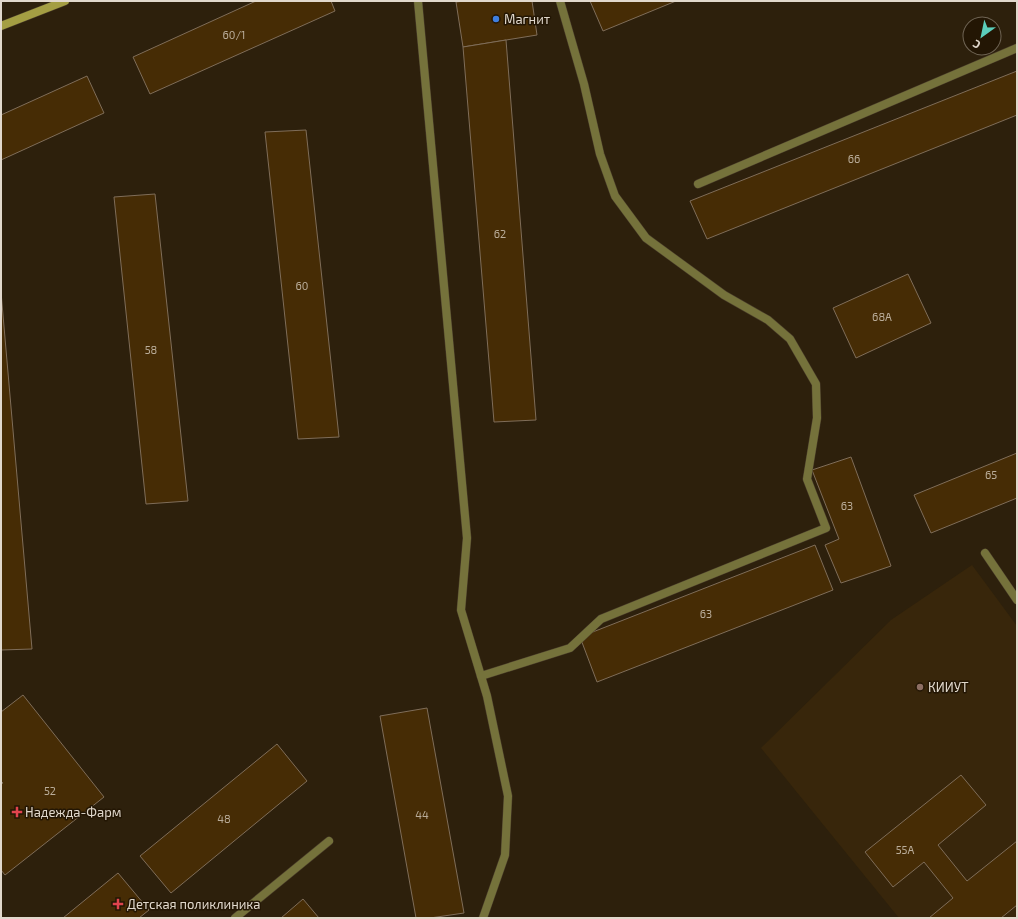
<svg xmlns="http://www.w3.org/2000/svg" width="1018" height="919" font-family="'Exo 2',sans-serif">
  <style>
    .built { fill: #38260b }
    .building { fill: #462c05; stroke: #7f6d59 }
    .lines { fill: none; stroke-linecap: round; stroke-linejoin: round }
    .lane-casing { stroke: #4a3d2b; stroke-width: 9 }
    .secondary-casing { stroke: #4a3d2b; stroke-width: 9 }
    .lane { stroke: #75723b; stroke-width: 8 }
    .secondary { stroke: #a49e43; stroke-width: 8 }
    .shop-dot { fill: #3f7fe0; stroke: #231604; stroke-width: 1.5 }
    .education-dot { fill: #8d6e63; stroke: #231604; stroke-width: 1.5 }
    .health-dot { fill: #e0444e; stroke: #231604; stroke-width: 1.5 }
    .labels { text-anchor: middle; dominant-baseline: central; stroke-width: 3; stroke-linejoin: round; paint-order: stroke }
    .number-label { font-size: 11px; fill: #baad9a }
    .poi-label { font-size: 13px; fill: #e1d8cc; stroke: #231604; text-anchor: start }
  </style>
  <rect width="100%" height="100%" fill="#2d200c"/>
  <path class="built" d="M972,565L1017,626V918H899L761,748L891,620Z"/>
  <g class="building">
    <path d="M256,1H331L335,11L150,94L133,57Z"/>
    <path d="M464,1H532L537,35L463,47L456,2Z"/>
    <path d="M590,1H676L603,31Z"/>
    <path d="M506,40L536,420L494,422L463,47Z"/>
    <path d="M1017,71V115L707,239L690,201Z"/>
    <path d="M87,76L104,113L1,160V115Z"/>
    <path d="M306,130L339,437L298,439L265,132Z"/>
    <path d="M155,194L188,501L146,504L114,197Z"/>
    <path d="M908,274L931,323L856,358L833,308Z"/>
    <path d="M1,292L32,649L1,650Z"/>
    <path d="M1017,453V498L931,533L914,495Z"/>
    <path d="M851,457L891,566L841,583L825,545L839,539L812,470Z"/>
    <path d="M815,545L833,590L597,682L580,637Z"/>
    <path d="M23,695L104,797L5,875L1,870V784L3,783L1,781V712Z"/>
    <path d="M427,708L464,913L430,918H416L380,716Z"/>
    <path d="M277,744L307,781L171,893L140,856Z"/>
    <path d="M961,775L986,805L938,845L967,881L1017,841V905L1001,918H929L953,898L924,862L893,887L865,852Z"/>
    <path d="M118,873L149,910L139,918H63Z"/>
    <path d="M303,899L319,918H281Z"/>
  </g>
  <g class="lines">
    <g class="lane-casing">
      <g id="lane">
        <path d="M418,1L467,538L461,610L487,696L508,796L505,855L483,918"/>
        <path d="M698,184L1017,48"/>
        <path d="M985,553L1017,600"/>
        <path d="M481,676L570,648L601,619L826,528L807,479L817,418L816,384L790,339L768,320L724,295L646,238L615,196L600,154L584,84L560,1"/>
        <path d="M235,918L329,841"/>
      </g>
    </g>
    <g class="secondary-casing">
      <path id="secondary" d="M1,26L65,1"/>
    </g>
    <use href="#lane" class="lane"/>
    <use href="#secondary" class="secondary"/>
  </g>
  <circle class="shop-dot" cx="496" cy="19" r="4"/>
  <circle class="education-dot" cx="920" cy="687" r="4"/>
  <g class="health-dot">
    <path d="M15 806h4v4h4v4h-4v4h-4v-4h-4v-4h4z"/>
    <path d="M116 898h4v4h4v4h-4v4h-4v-4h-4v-4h4z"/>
  </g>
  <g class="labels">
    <g class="number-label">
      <text x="234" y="34">60/1</text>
      <text x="854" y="158">66</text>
      <text x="500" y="233">62</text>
      <text x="302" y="285">60</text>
      <text x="882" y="316">68А</text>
      <text x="151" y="349">58</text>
      <text x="991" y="474">65</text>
      <text x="847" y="505">63</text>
      <text x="706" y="613">63</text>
      <text x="50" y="790">52</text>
      <text x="422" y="814">44</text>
      <text x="224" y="818">48</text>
      <text x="905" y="849">55А</text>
    </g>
    <g class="poi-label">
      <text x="504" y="19">Магнит</text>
      <text x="928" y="687">КИИУТ</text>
      <text x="25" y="812">Надежда-Фарм</text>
      <text x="127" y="904">Детская поликлиника</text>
    </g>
  </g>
  <rect width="1018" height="919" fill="none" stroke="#e1d8cc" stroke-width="4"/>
  <g transform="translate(982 36) rotate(213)"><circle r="19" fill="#231604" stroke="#6f6454"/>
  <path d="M0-3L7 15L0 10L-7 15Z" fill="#5bcebb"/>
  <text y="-6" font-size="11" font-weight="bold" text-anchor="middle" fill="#e1d8cc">С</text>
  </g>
</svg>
